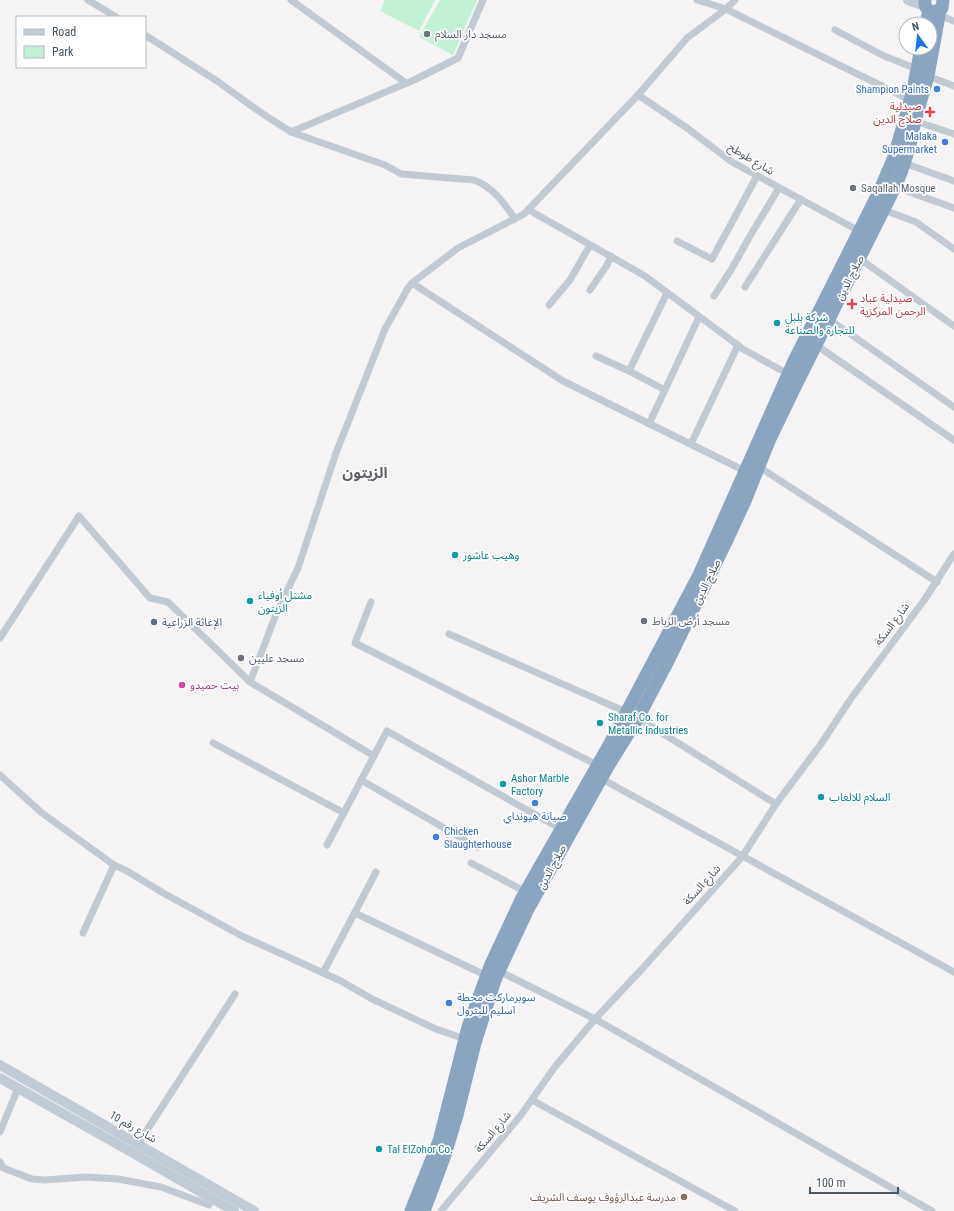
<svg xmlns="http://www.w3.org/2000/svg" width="954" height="1211" font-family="'Roboto Condensed','Noto Sans Arabic',sans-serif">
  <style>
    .green { fill: #c3f1d5 }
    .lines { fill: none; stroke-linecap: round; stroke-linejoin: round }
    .street { stroke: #c1cad2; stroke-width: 7 }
    .secondary { stroke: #c1cbd6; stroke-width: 10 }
    .highway { stroke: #8ba5c1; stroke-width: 13 }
    .worship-dot { fill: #6b7280; stroke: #fff; stroke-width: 1.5 }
    .shop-dot { fill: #3f7fe0; stroke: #fff; stroke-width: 1.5 }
    .health-dot { fill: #e0444e; stroke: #fff; stroke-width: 1.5 }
    .culture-dot { fill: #0f9aa8; stroke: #fff; stroke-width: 1.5 }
    .service-dot { fill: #5c6f8a; stroke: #fff; stroke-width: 1.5 }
    .hotel-dot { fill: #d1479c; stroke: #fff; stroke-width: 1.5 }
    .education-dot { fill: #8d6e63; stroke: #fff; stroke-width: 1.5 }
    .labels { text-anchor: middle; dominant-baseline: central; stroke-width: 3.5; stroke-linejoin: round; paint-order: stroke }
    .worship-label { font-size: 11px; fill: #5b616d; stroke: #fff; text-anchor: start }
    .shop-label { font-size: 11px; fill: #366cbe; stroke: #fff; text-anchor: end }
    .health-label { font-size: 11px; fill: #be3a42; stroke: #fff; text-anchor: end }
    .street-label { font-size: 11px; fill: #4a5661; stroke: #fff }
    .culture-label { font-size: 11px; fill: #0d838f; stroke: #fff; text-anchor: start }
    .service-label { font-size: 11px; fill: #4e5e75; stroke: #fff; text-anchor: start }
    .hotel-label { font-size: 11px; fill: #b23c85; stroke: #fff; text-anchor: start }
    .education-label { font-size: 11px; fill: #785e54; stroke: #fff; text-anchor: end }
    .district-label { font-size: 15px; font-weight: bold; fill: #5f6368; stroke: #fff }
  </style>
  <rect width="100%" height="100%" fill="#f5f3f3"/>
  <g class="green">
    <path d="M385,0H435L419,31L380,11Z"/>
    <path d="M440,0H477L453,55L419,37Z"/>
  </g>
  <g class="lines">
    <g class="street">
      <path d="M88,0L116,17"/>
      <path d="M291,0L406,83"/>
      <path d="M697,0L726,9L910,100"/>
      <path d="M939,15L954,21"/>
      <path d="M835,30L884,56L917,69"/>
      <path d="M145,35L217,81L260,112L291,132L385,165L401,174L474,180C493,187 504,203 515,219"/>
      <path d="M928,76L954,86"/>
      <path d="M638,95L687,128L732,162L859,231"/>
      <path d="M915,121L954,134"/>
      <path d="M291,132L414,80L458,58L483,0"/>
      <path d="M904,163L954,181"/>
      <path d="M895,187L954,208"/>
      <path d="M529,210L645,276L743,349L788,374"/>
      <path d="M884,210L916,222L954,249"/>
      <path d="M677,241L712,259L757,176"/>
      <path d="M860,259L954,326"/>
      <path d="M412,283L563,381L745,471"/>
      <path d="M745,287L801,199"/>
      <path d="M590,290L607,265L611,256"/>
      <path d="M714,296L731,270L750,236L779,188"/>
      <path d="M549,305L570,280L590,245"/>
      <path d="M829,319L954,407"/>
      <path d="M816,345L954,440"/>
      <path d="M596,356L629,371L665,390"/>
      <path d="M629,371L667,293"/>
      <path d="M649,424L699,317"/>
      <path d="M691,444L738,345"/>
      <path d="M759,467L937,582"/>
      <path d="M371,602L355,643L597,765"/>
      <path d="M449,634L626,712"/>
      <path d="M0,638L79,516L150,598L168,602L250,682L374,756"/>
      <path d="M250,682L277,612L298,568L336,453L385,329L408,288L412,283L458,248L524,214L638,95L687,38L726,9L735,0"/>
      <path d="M638,718L776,804"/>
      <path d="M213,743L344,813"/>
      <path d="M0,775L42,813L114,865"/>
      <path d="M602,779L954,972"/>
      <path d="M361,780L477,847"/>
      <path d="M327,845L387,731L561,829"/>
      <path d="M471,863L526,892"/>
      <path d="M355,913L487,976"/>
      <path d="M83,933L114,865L127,871L165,894L242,936L341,981L372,999L436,1029L465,1039"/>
      <path d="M499,971L595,1019L932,1211"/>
      <path d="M323,973L376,872"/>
      <path d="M532,1100L735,1211"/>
      <path d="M0,1132L18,1088"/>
      <path d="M138,1144L235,994"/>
      <path d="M0,1162L3,1168L32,1179L45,1180L86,1177L118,1179L161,1187L209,1205"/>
      <path d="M441,1211L521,1115L554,1068L595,1019L642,969L742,857L776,804L821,744L850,700L925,599L954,554"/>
    </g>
    <g class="secondary">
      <path d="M908,0L925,6"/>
      <path d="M0,1065L254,1211"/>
      <path d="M0,1078L133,1153L234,1211"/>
    </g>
    <g class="highway">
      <path d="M925,0C924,7 928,12 935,12L942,8L943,0"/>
      <path d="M926,24L929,11"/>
      <path d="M411,1211L439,1141L468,1027L491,964L522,898L608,747L699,575L794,361L879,192L894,157L913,90L921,48"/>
      <path d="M424,1211L445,1155L457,1115L475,1043L495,980L499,971L528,909L607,768L638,718L669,659L727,540L745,501L769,441L794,389L895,187L901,173L910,145L915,121L928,76L940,10"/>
    </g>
  </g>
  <g class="worship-dot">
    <circle cx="427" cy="34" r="4"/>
    <circle cx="853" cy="188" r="4"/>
    <circle cx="644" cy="621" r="4"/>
    <circle cx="241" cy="658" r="4"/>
  </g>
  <g class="shop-dot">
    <circle cx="937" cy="89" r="4"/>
    <circle cx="945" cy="142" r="4"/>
    <circle cx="535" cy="803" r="4"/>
    <circle cx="436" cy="837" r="4"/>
    <circle cx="449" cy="1003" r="4"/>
  </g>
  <g class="health-dot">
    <path d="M928 106h4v4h4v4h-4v4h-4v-4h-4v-4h4z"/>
    <path d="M850 298h4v4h4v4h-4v4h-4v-4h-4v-4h4z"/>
  </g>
  <g class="culture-dot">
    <circle cx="777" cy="323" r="4"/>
    <circle cx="455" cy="555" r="4"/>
    <circle cx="250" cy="601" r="4"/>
    <circle cx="600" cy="723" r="4"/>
    <circle cx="503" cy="784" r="4"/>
    <circle cx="821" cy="797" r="4"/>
    <circle cx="379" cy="1149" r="4"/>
  </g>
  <circle class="service-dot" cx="154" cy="622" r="4"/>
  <circle class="hotel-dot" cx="182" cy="685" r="4"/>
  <circle class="education-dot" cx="684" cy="1197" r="4"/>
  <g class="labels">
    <g class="worship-label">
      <text x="435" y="34">مسجد دار السلام</text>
      <text x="861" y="188">Saqallah Mosque</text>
      <text x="652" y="621">مسجد أرض الرباط</text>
      <text x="249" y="658">مسجد عليين</text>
    </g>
    <g class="shop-label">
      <text x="929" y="89">Shampion Paints</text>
      <text x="937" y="136">Malaka<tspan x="937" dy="13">Supermarket</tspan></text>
      <text x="535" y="816" text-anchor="middle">صيانة هيونداي</text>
      <text x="444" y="831" text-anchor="start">Chicken<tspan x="444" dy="13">Slaughterhouse</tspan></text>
      <text x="457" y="997" text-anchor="start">سوبرماركت محطة<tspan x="457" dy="13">اسليم للبترول</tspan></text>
    </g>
    <g class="health-label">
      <text x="922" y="106">صيدلية<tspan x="922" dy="13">صلاح الدين</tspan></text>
      <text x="860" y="298" text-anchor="start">صيدلية عباد<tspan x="860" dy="13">الرحمن المركزية</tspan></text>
    </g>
    <g class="street-label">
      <text transform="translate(751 159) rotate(31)">شارع طوطح</text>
      <text transform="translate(850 278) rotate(-63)">صلاح الدين</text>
      <text transform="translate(707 582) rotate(-64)">صلاح الدين</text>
      <text transform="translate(892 624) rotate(-53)">شارع السكة</text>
      <text transform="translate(552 867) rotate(-62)">صلاح الدين</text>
      <text transform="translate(702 885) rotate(-48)">شارع السكة</text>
      <text transform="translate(133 1127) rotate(30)">شارع رقم 10</text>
      <text transform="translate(493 1132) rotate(-50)">شارع السكة</text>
    </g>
    <g class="culture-label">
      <text x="785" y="317">شركة بلبل<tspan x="785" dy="13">للتجارة والصناعة</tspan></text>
      <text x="463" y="555">وهيب عاشور</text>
      <text x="258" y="595">مشتل أوفياء<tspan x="258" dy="13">الزيتون</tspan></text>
      <text x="608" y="717">Sharaf Co. for<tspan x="608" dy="13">Metallic Industries</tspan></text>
      <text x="511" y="778">Ashor Marble<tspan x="511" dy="13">Factory</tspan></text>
      <text x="829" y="797">السلام للالعاب</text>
      <text x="387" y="1149">Tal ElZohor Co.</text>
    </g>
    <g class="service-label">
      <text x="162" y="622">الإغاثة الزراعية</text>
    </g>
    <g class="hotel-label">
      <text x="190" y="685">بيت حميدو</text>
    </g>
    <g class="education-label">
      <text x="676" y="1197">مدرسة عبدالرؤوف يوسف الشريف</text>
    </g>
    <g class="district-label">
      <text x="365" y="473">الزيتون</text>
    </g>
  </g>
  <rect x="16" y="16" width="130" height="52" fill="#ffffff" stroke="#b7bbc0"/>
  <rect x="24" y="29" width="20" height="6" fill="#c1cbd6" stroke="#b7bbc0"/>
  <text x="52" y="36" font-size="12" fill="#4a5661">Road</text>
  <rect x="24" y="46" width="20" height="12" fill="#c3f1d5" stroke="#b7bbc0"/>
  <text x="52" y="56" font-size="12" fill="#4a5661">Park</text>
  <g transform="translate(918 36) rotate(345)"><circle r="19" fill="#ffffff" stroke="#b7bbc0"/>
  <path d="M0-3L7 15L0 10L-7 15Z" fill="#1a73e8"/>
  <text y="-6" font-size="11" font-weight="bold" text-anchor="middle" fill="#4a5661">N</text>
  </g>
  <path d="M810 1187v6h88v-6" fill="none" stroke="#4a5661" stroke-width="2"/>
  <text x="816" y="1187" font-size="12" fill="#4a5661" stroke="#ffffff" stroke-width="3" paint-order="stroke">100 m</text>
</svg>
